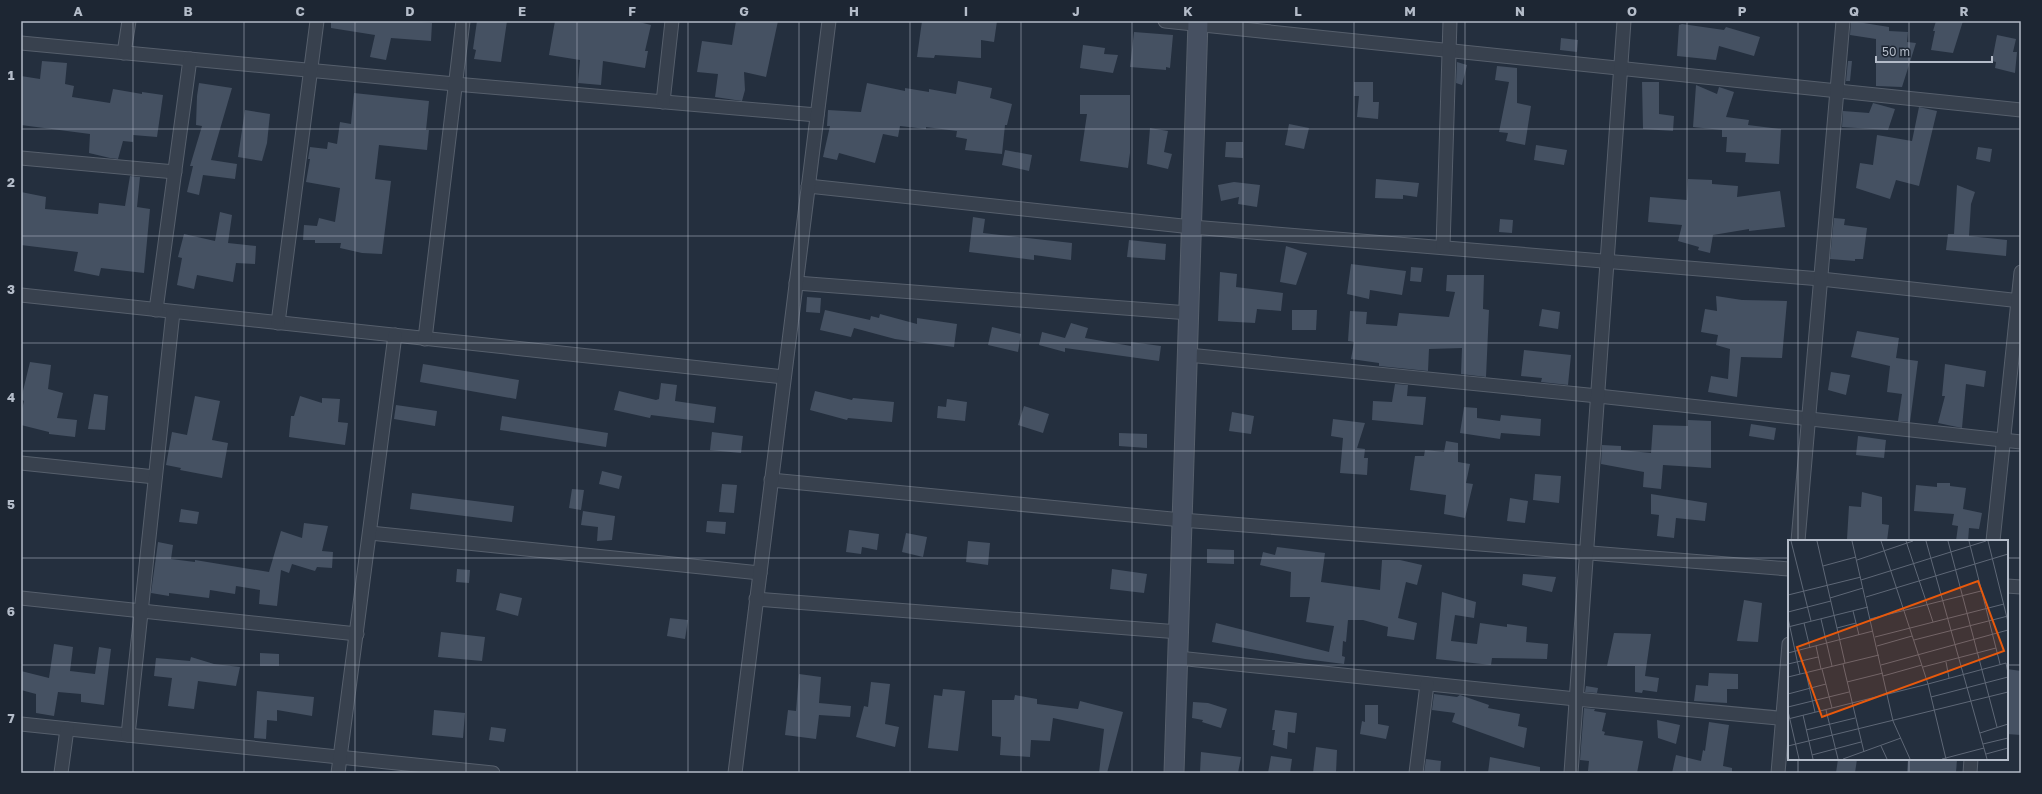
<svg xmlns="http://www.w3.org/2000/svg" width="2042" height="794" font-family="'Golos Text',sans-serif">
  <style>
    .building { fill: #455162 }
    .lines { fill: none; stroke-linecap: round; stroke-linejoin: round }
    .minor-casing { stroke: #565f6c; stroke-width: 15 }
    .secondary-casing { stroke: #565f6c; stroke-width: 21 }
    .minor { stroke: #38414e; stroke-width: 13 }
    .secondary { stroke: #465061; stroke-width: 19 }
    .grid { fill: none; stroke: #b4bcc9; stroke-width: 1; stroke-opacity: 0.55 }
    .inset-road { fill: none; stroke: #5e6776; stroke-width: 1 }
    .view { fill: #e8590c; fill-opacity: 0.15; stroke: #e8590c; stroke-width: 2 }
    .inset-edge { fill: none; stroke: #b4bcc9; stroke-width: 2 }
    .neatline { fill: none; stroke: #b4bcc9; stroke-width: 1.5 }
    .grid-label { font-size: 13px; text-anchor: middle; font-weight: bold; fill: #b4bcc9 }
  </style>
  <rect width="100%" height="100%" fill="#242f3e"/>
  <g class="building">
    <path d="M331,21H408L432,23L431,41L391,38L386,60L370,57L375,35L331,28Z"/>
    <path d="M477,21H507L501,62L474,59L476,50L473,49Z"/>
    <path d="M555,21H635L651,25L645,51H648L645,68L603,61L601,85L578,83L580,60L549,55Z"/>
    <path d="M736,21H778L766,77L744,72L745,90L742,101L715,97L718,74L697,72L702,41L732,45Z"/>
    <path d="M922,21H997L994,42L981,40V58L935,55L934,58L917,57Z"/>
    <path d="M1851,21L1889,27V31L1908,32L1907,42L1916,43L1902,87L1876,86V39L1850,35Z"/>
    <path d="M1936,21H1963L1953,53L1931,50L1935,31H1933Z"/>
    <path d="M1682,24L1724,30L1726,27L1760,37L1754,56L1719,46L1716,60L1677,56L1679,25Z"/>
    <path d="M1134,32L1173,35L1170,68L1166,67V70L1130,67Z"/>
    <path d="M1997,35L2016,39L2013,52H2017L2015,73L1995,68L1996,62L1992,61Z"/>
    <path d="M1561,38L1578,40L1577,52L1560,50Z"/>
    <path d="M1083,45L1105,48L1104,54L1118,55L1113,73L1080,68Z"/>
    <path d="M42,61L67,63L65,84L74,86L72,97L110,103L113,89L142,94V92L163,95L157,137L133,135V142L123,141L118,159L110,158L89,153L90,134L21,125V76L40,79Z"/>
    <path d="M1848,61H1852L1850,81H1846Z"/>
    <path d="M1457,62L1467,65L1462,85L1456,83Z"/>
    <path d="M1497,66L1517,68V103L1531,106L1525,145L1506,141L1508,133L1499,132L1509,82L1495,80Z"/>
    <path d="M958,81L992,88L990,98L1012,104L1007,125H1005L1002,154L965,150L967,139L956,137L957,131L926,127V129L900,126L898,137L883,134L875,163L839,153L837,160L823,157L830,126H827L828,110L861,112L867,83L905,91V88L929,92V89L956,94Z"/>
    <path d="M1354,82H1373V102H1379L1378,119L1357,117L1359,96H1354Z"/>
    <path d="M1642,82H1659V114L1674,116L1673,131L1643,129Z"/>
    <path d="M199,83L232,88L211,160L237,164L235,179L203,175L199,195L187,192L193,166H190L202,126L196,125L197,96Z"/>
    <path d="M1696,85L1717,94L1719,87L1734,92L1726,117L1749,120L1748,125L1781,129L1779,164L1745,162L1746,153L1726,152L1727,137H1722V130L1693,127Z"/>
    <path d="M354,93L429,101L426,130H429L427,150L379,145L375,179L391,181L382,254L362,253L340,248L341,243H315V240H303L304,225L317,226L319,218L335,222L340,188L306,182L310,159H308L310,147L327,149L328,142L337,144L340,122L351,124Z"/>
    <path d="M1080,95H1130V153L1128,168L1080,161L1087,114H1080Z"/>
    <path d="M1873,103L1895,109L1888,130L1842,127L1843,111L1869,113Z"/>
    <path d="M1919,107L1937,111L1919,186L1896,180L1890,199L1856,188L1860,163L1873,165L1877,135L1912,141Z"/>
    <path d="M245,110L270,114L267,143L262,161L238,157Z"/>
    <path d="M1289,124L1309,128L1304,149L1285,145Z"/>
    <path d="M1150,128L1168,131L1164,152L1172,154L1168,169L1147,164Z"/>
    <path d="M1226,142H1243V158L1225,157Z"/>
    <path d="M1536,145L1567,150L1564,165L1534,160Z"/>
    <path d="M1978,147L1992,149L1990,162L1976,159Z"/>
    <path d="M1005,150L1032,155L1029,171L1002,165Z"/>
    <path d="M130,176L140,177L137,207L150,209L144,273L101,268L99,276L74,271L78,252L21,245V192L46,197L45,209L98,214L99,203L125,206Z"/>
    <path d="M1376,179L1419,183L1417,197L1403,195V199L1375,198Z"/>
    <path d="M1688,179L1712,180V184L1738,186L1737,197L1780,191L1785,227L1749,231V229L1713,235L1710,253L1698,250L1699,247L1678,241L1682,225L1648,222L1650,197L1687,200Z"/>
    <path d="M1234,182L1260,185L1257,207L1238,204L1239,197L1221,201L1218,185Z"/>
    <path d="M1957,185L1975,192L1971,204L1969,236L2007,240L2006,256L1946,250L1948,234H1954Z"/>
    <path d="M220,212L232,215L228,243L256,246L255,264L236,263L233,282L197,275L194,289L177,285L182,258L178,257L184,234L215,241Z"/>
    <path d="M973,217L985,219L983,233L1072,243L1071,260L1034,255V260L969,252Z"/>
    <path d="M1834,218L1845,219L1844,225L1867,228L1863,259H1855V261L1830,259Z"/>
    <path d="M1500,219L1513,220L1512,233L1499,232Z"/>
    <path d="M1129,240L1166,244L1165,260L1127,257Z"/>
    <path d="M1286,246L1307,253L1296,285L1280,282Z"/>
    <path d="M1351,264L1406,271L1402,295L1370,290L1369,299L1347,294Z"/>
    <path d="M1411,267L1423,268L1421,282L1410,281Z"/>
    <path d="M1220,272L1237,274L1236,287L1283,293L1281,311L1257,309L1255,323L1218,321Z"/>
    <path d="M1447,275H1484L1483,309L1489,310L1486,377L1461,374L1462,348L1429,349L1428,371L1379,366V363L1351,359L1354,342L1348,341L1350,311L1367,312L1366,324L1397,326L1399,313L1449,317L1455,292L1446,291Z"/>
    <path d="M1716,296L1742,300L1787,301L1782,358L1741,357L1737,397L1708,392L1711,376L1728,379L1730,349L1716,345L1718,335L1701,332L1705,309L1717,311Z"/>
    <path d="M807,297L821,298L820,313L806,312Z"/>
    <path d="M1542,309L1560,312L1558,329L1539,326Z"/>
    <path d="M825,310L870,320L871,316L879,318L880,314L917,324V318L957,324L954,347L895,339L854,328L851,337L820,330Z"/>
    <path d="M1292,310H1317L1316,330H1292Z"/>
    <path d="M1071,323L1088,328L1085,338L1131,346V342L1161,346L1159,361L1065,348V352L1039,345L1042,332L1065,338Z"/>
    <path d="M992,327L1021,334L1018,352L988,345Z"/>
    <path d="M1857,331L1899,338L1896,358L1918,361L1910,422L1898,421L1902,394L1887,392L1890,366L1851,357Z"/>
    <path d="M1524,350L1571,355L1568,385L1541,382L1542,378L1521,376Z"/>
    <path d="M30,362L51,365L48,389L63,393L57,418L77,420L75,437L49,434V432L21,425V413L24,401L21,399Z"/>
    <path d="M423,364L519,380L516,399L420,382Z"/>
    <path d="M1945,364L1986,371L1984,387L1966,384L1962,428L1938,423L1945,396H1942Z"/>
    <path d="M1831,372L1850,375L1846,395L1828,390Z"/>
    <path d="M661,383L677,385L675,401L716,407L714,423L651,415L650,418L614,410L619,391L656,400L659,399Z"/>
    <path d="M1395,384L1408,385L1407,396L1426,397L1423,425L1372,420L1373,401L1392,402Z"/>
    <path d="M815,391L852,400L853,398L894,402L892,422L848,418L847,420L810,410Z"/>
    <path d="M94,394L108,396L105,430L88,429Z"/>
    <path d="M195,396L220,401L212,440L228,443L222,478L180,470L181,468L166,465L172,432L187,435Z"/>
    <path d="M300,396L322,403V398L340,399L338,422L348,423L345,445L289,437L291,416H294Z"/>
    <path d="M947,399L967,402L965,421L937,418L938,406L946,407Z"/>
    <path d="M396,405L437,411L435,426L394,419Z"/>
    <path d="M1024,406L1049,414L1043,433L1018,425Z"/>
    <path d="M1464,407L1477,408V418L1500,421L1501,415L1541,419L1540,436L1501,433L1500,439L1460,433Z"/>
    <path d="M1232,412L1254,416L1251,434L1229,431Z"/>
    <path d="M502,416L608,433L606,447L500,430Z"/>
    <path d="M1333,419L1365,423L1357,448L1365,449L1364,458H1368L1367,475L1340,473L1343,438L1331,436Z"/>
    <path d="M1688,420L1711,421V468L1663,465L1661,489L1643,487L1644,472L1601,464L1602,445L1621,446V450L1651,453L1653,425L1688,426Z"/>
    <path d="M1751,424L1776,428L1774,440L1749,436Z"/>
    <path d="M712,432L743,436L741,453L710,450Z"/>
    <path d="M1119,433L1147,434V448L1119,446Z"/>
    <path d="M1858,436L1886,440L1884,458L1856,455Z"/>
    <path d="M1446,441L1458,443V462L1470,464L1466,483L1473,484L1465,518L1444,514L1446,495L1410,490L1415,456H1424L1425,450L1444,452Z"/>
    <path d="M602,471L622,476L619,489L599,484Z"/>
    <path d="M1535,474L1561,476L1559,503L1533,500Z"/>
    <path d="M1937,483H1950V486L1966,488L1963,509L1982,513L1979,529L1969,528L1968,541H1956L1958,526L1952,525L1954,514L1914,511L1916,485L1937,487Z"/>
    <path d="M722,484L737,485L734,513L719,512Z"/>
    <path d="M572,489L584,490L581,510L569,508Z"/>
    <path d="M1862,492L1882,497V524L1889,525L1887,541L1847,539L1849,506L1861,507Z"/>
    <path d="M412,493L514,506L512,522L410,509Z"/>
    <path d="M1651,494L1707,503L1705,521L1676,518L1674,538L1657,536L1659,515L1651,514Z"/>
    <path d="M1510,498L1528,501L1525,523L1507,521Z"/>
    <path d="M181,509L199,512L197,524L179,522Z"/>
    <path d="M583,511L615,516L612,540L597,541L598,527L581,525Z"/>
    <path d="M707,521L726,522L725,534L706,532Z"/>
    <path d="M304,523L328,526L322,551L333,552L332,568L317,567L315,571L292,564L289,573L281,570L277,606L259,604L260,590L236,586L235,594L210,590L209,598L169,593V596L151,593L158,542L173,545L171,559L195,562V560L269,572L281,531L302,538Z"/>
    <path d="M849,530L879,534L877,550L862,547L861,554L846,552Z"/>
    <path d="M906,533L927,537L923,557L902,552Z"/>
    <path d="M968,541L990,543L988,565L966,562Z"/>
    <path d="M1277,547L1325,553L1321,582L1380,590L1382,560H1400L1422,565L1417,585L1406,582L1398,618L1417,623L1414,640L1387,636L1388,627L1363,620H1348L1346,642L1343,641L1342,656L1345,657L1344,664L1305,659L1212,642L1216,623L1329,652L1334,626L1306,622L1310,597H1290L1291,572L1260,565L1263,552L1275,555Z"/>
    <path d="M1207,549L1234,550V564L1207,563Z"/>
    <path d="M457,569L470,570L469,583L456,582Z"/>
    <path d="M1112,569L1147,574L1144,593L1110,589Z"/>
    <path d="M1523,574L1556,577L1552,592L1522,585Z"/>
    <path d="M1442,592L1476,602L1474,618L1455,615L1451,641L1477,644L1480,623L1507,627V624L1527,627L1526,642L1548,644L1547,659L1492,658L1491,665L1436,659Z"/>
    <path d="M500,593L522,598L518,616L496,610Z"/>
    <path d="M1744,600L1762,603L1758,642L1737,641Z"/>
    <path d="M670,618L688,620L685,639L667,636Z"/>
    <path d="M441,632L485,637L482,661L438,657Z"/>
    <path d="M1614,633L1651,634L1645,676L1659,678L1657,692L1643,690L1642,693L1635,692V666H1607Z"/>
    <path d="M54,644L73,647L70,671L95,674L99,647L111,649L104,705L81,702V694L58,692L54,716L36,713V694L21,690V671L49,678Z"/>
    <path d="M260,653L279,654V666H260Z"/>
    <path d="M191,657L214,664L240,667L236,686L198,681L194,709L168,706L172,678L154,676L156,658L190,661Z"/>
    <path d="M2007,669L2021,671V735L2007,734Z"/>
    <path d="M1709,673L1738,674V689H1727V703L1694,701L1696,685L1708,686Z"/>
    <path d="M799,674L821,677L819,703L851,706L850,717L819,715L816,739L785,735L788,710L796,711Z"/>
    <path d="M871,682L890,684L885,724L899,727L895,747L856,737L864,706L868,707Z"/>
    <path d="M1586,686L1598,688L1597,693L1585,692Z"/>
    <path d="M943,689L965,691L958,751L928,748L934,695L942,696Z"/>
    <path d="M257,691L314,697L312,716L277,710V721L267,720L266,739L254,738Z"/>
    <path d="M1434,694L1457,697L1460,695L1489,705L1488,708L1520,714L1518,726L1527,728L1524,748L1452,722L1455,713L1432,710Z"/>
    <path d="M1015,695L1037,699V704L1078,709L1080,701L1123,712L1107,773H1099L1104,729L1053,718L1050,741L1031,740L1030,757L1000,755L1001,737L992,736V700H1014Z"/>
    <path d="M1193,702L1208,703L1227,709L1221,728L1202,722L1203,720L1192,718Z"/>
    <path d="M1365,705H1378V724L1389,726L1386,739L1360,734L1362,721L1365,722Z"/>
    <path d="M1584,708L1595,709L1594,711L1606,713L1602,731L1605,732L1604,735L1643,741L1637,773L1588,771L1589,761L1580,760Z"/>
    <path d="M434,710L465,713L463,738L432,735Z"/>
    <path d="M1275,710L1297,713L1295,733L1288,732L1287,749L1273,745L1275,730H1272Z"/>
    <path d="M1657,720L1680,725L1676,744L1658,738Z"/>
    <path d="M1709,722L1729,725L1723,766L1732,768V773H1672L1676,755L1701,761L1703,750L1705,751Z"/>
    <path d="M491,727L506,729L504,742L489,740Z"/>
    <path d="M1316,747L1337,750L1336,773H1313Z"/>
    <path d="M1201,752L1241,757L1238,773L1200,772Z"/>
    <path d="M1271,756L1292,759L1290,773H1268Z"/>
    <path d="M1490,757L1540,767V773H1488Z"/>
    <path d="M1426,759L1441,761L1440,773H1424Z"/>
    <path d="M1838,759H1857L1855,773H1836Z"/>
    <path d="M1908,759H1957L1956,773H1907Z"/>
  </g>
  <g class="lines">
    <g class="minor-casing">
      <g id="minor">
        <path d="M1165,21L2021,110"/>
        <path d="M21,43L455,84L817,115"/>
        <path d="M124,53L129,21"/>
        <path d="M663,102L672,21"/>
        <path d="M21,158L175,172"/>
        <path d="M808,186L1192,227L1821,279L2021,301"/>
        <path d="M1443,247L1450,21"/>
        <path d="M796,283L1189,313"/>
        <path d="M21,295L784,377"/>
        <path d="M156,310L190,59"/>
        <path d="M278,323L317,21"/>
        <path d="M425,339L463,21"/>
        <path d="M1188,355L1598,396L2021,442"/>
        <path d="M21,463L155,477"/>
        <path d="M771,480L1182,520L1789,569"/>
        <path d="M370,533L760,573"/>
        <path d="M1798,541L1843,21"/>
        <path d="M1993,541L2021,272"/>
        <path d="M2007,586L2021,587"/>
        <path d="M21,598L357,634"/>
        <path d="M756,599L1179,632"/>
        <path d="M1178,658L1576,699L1789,719"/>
        <path d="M21,724L493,773"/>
        <path d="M128,735L173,312"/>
        <path d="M61,773L67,729"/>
        <path d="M338,773L395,335"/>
        <path d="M735,773L829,21"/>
        <path d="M1416,773L1427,684"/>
        <path d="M1571,773L1624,21"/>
        <path d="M1778,773L1789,644"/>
        <path d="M1970,773L1971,759"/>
      </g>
    </g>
    <g class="secondary-casing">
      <path id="secondary" d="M1174,773L1198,21"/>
    </g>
    <use href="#minor" class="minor"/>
    <use href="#secondary" class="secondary"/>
  </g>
  <path class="grid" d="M133,21V773M244,21V773M355,21V773M466,21V773M577,21V773M688,21V773M799,21V773M910,21V773M1021,21V773M1132,21V773M1243,21V773M1354,21V773M1465,21V773M1576,21V773M1687,21V773M1798,21V541M1909,21V541M21,129H2021M21,236H2021M21,343H2021M21,451H2021M21,558H1789M2007,558H2021M21,665H1789M2007,665H2021M1798,759V773M1909,759V773"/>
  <g transform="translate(1788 540)">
    <rect width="220" height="220" fill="#242f3e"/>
    <path class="inset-road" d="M3,1L23,81M29,1L57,123M64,1L105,181L122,219M93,1L140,144L218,123L220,133M118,1L145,82M138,1L199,219M160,1L209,187M181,1L212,124M200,1L220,82M69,20L125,1M35,26L68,17M73,40L198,1M0,55L73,37M78,57L220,14M42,58L75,48M65,71L71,95M0,72L43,61M0,78L12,134M33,79L44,126M82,79L193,51M16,83L22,108M0,87L80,67M49,88L68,83M87,97L216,64M126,100L220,76M28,106L33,129M89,106L124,96M0,113L85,91M158,122L161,138M0,124L30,117M55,124L76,212M93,125L220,90M135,127L208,108M34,129L44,168M18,133L27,172M95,136L134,125M0,137L91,115M59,142L95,133M0,154L38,144M143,157L220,137M0,167L61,152M38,170L50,219M0,171L11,219M15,175L25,219M0,179L140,144L158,219M18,190L67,178M192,193L220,184M195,204L220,198M0,206L220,152M93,206L99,219M198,214L220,208M24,215L73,202M55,219L113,198M154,219L196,208"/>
    <path class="view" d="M190,41L216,111L34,177L9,107Z"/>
    <rect width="220" height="220" class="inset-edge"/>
  </g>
  <rect width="2042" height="794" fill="none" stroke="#1d2633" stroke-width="44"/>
  <path d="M1876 56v6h116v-6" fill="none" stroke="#b4bcc9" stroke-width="2"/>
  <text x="1882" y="56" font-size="12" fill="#b4bcc9" stroke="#1d2633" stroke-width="3" paint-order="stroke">50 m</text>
  <rect x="22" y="22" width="1998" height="750" class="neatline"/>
  <g class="grid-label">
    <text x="78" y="16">A</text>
    <text x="188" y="16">B</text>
    <text x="300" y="16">C</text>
    <text x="410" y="16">D</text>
    <text x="522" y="16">E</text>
    <text x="632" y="16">F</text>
    <text x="744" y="16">G</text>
    <text x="854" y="16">H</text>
    <text x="966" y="16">I</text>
    <text x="1076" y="16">J</text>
    <text x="1188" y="16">K</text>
    <text x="1298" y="16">L</text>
    <text x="1410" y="16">M</text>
    <text x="1520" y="16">N</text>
    <text x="1632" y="16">O</text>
    <text x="1742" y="16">P</text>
    <text x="1854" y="16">Q</text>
    <text x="1964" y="16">R</text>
    <text x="11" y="80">1</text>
    <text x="11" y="187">2</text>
    <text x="11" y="294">3</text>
    <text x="11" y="402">4</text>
    <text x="11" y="509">5</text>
    <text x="11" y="616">6</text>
    <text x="11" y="723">7</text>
  </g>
</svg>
